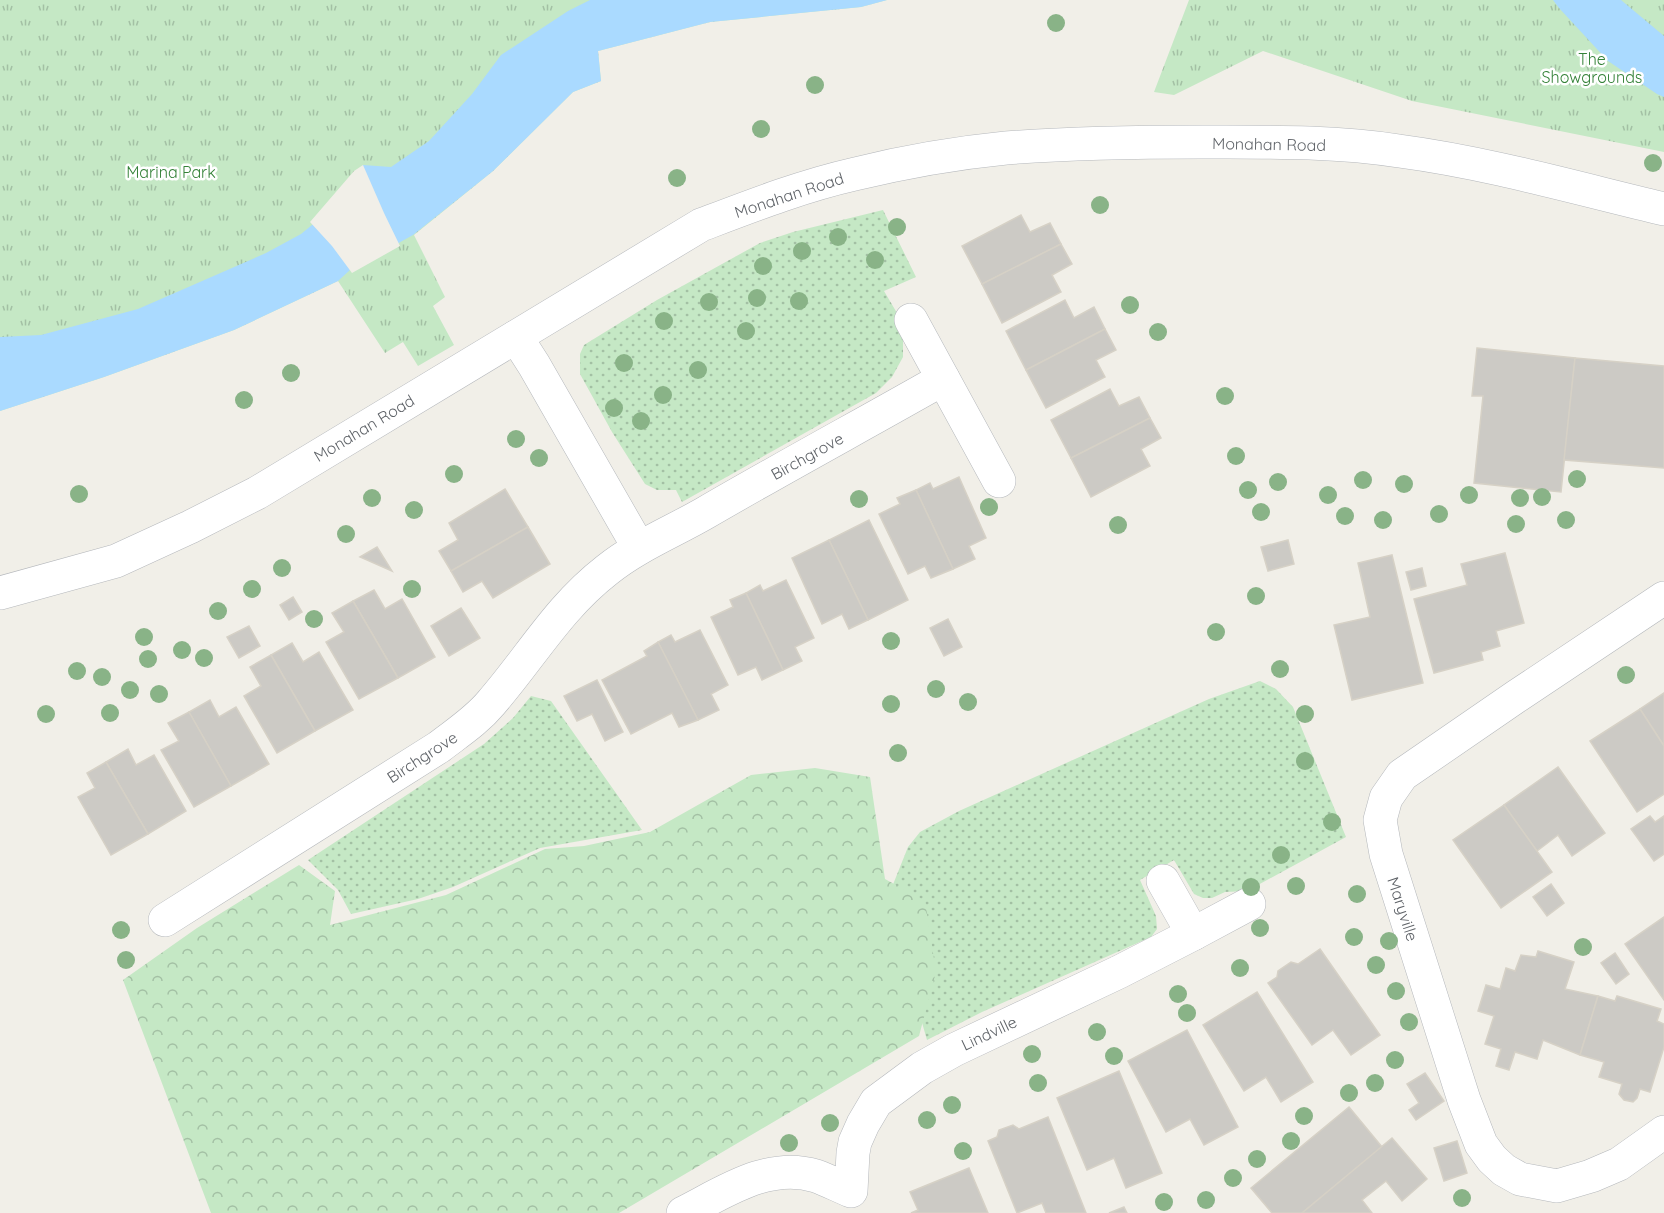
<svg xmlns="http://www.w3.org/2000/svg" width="1664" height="1213" font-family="Quicksand,sans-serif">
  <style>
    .grass { fill: url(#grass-dots) }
    .forest { fill: url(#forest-crowns) }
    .park { fill: url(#park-tufts) }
    .water { fill: #aadaff }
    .pier { fill: #f1efe8 }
    .building { fill: #cccac5; stroke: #d6d1c6; stroke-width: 1.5 }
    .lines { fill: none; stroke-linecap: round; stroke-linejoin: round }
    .minor-casing { stroke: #b5b8bc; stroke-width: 34 }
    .minor { stroke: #fff; stroke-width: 33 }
    .tree { fill: #89b387 }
    .labels { text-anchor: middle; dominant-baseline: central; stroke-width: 5; stroke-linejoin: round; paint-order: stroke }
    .park-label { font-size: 16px; fill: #348238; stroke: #fff }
    .street-label { font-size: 16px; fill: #5f6368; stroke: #fff }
  </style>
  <defs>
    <pattern id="grass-dots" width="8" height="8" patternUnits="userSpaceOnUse" patternTransform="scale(1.5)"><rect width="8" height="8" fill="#c5e8c5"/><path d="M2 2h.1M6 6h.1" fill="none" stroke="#a3c0a4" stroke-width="1.8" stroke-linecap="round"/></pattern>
    <pattern id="forest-crowns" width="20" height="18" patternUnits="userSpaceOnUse" patternTransform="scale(1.5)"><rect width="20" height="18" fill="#c5e8c5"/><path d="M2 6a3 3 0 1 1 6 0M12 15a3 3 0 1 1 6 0" fill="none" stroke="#a3c0a4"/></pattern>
    <pattern id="park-tufts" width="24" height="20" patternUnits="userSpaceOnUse" patternTransform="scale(1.5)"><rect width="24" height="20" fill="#c5e8c5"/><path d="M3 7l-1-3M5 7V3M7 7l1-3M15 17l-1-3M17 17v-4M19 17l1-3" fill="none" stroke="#a3c0a4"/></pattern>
  </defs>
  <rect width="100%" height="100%" fill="#f1efe8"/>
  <g class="grass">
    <path d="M883,210L916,277L884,291L897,313L903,340V357L892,377L876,393L682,502L676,490H657L645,484L612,432L580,374V354L584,345L657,300L760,243L793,232Z"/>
    <path d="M1260,681L1276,689L1293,707L1346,837L1247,891L1225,892L1212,898H1203L1194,894L1174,860L1140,880L1156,916L1157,929L1151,937L982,1012L927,1040L904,960L890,892L908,847L920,832L959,811L1209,699Z"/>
    <path d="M531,696L551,701L642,830L540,848L453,887L418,899L351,914L338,890L308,860L484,744L513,718Z"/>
  </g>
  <path class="forest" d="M815,768L870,777L885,879L925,901L936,972L919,1036L619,1213H211L123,980L197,928L299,865L335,891L330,925L446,895L545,849L584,846L650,832L751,775Z"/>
  <g class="park">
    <path d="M0,0H887L861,7L710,22L598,51L601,81L573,92L493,171L414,235L445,297L433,306L454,345L418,366L403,342L385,353L338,281L234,330L104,377L0,411Z"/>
    <path d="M1189,0H1664V152L1412,101L1263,51L1174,95L1154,92Z"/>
  </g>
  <g class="water">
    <path d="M590,0H887L861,7L710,22L598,51L601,81L573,92L493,171L413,235L350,270L338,281L234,330L104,377L0,411V337L41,335L138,309L266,253L301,234L312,225L363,165L391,167L429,141L472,94L501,55L568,11Z"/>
    <path d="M1553,0H1621L1664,36V97L1657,94L1608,61L1559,8Z"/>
  </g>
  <path class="pier" d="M363,165L384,213L400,246L352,273L332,246L310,222L354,171Z"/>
  <g class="building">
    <path d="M1021,215L1030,232L1050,223L1061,244L982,284L962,246Z"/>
    <path d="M1061,244L1072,264L1052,275L1061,292L1002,323L982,284Z"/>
    <path d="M1065,300L1074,318L1094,307L1105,329L1026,370L1006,331Z"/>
    <path d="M1105,329L1116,350L1096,360L1105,377L1046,408L1026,370Z"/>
    <path d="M1477,348L1575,358L1561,492L1474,483L1483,396H1472Z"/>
    <path d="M1575,358L1664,366V468L1564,460Z"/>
    <path d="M1110,389L1119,406L1139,397L1150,418L1071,458L1051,420Z"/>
    <path d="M1150,418L1161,438L1141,449L1150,466L1091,497L1071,458Z"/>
    <path d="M959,477L986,538L969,546L975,559L953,569L916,490L930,483L933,489Z"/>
    <path d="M505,489L528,527L451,571L439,551L458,540L449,523Z"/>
    <path d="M916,490L953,569L931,578L925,566L908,574L879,514L900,504L897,498Z"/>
    <path d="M869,520L908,600L868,620L829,540Z"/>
    <path d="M528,527L550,564L493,598L482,581L463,592L451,571Z"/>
    <path d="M829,540L868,620L849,629L842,614L822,624L792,558Z"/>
    <path d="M1288,540L1294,564L1268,571L1261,547Z"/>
    <path d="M377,547L392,571L360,557Z"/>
    <path d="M1505,553L1524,623L1496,631L1500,646L1481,652L1483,660L1434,673L1414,599L1467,585L1461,564Z"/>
    <path d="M1392,555L1423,683L1352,700L1334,625L1370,617L1358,563Z"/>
    <path d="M1422,568L1426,586L1411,590L1406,572Z"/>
    <path d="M786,580L814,638L795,647L802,661L783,670L746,593L760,585L763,591Z"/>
    <path d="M374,590L385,609L402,599L435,657L398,678L353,601Z"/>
    <path d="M746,593L783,670L762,680L756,667L738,675L711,617L733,607L730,600Z"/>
    <path d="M293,597L302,612L289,620L280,605Z"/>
    <path d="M353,601L398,678L359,699L326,642L344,632L332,613Z"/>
    <path d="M461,608L480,638L449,656L431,626Z"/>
    <path d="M948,619L962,647L944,656L930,628Z"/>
    <path d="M249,626L260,646L239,658L227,637Z"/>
    <path d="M700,630L728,685L711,694L719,710L698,720L658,642L671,635L675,642Z"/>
    <path d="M658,642L698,720L679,727L672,713L631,734L602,680L647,656L644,651Z"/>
    <path d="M292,643L303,662L319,652L353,710L315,731L271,655Z"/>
    <path d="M271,655L315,731L277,753L244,696L261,686L250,667Z"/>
    <path d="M597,680L623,732L605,741L592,714L577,721L564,696Z"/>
    <path d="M1664,693V746L1640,709Z"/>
    <path d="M210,700L219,717L236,707L269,764L231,786L189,712Z"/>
    <path d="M1640,709L1664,746V794L1637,812L1590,741Z"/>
    <path d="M189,712L231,786L194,807L161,750L179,741L168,723Z"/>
    <path d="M128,749L136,765L154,755L186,811L148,834L106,762Z"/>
    <path d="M106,762L148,834L111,855L78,797L95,788L87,773Z"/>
    <path d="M1558,767L1605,833L1572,856L1558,835L1537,851L1504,805Z"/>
    <path d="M1504,805L1552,872L1501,908L1453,840Z"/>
    <path d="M1650,816L1655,822L1664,816V854L1654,861L1631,829Z"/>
    <path d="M1551,884L1564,903L1547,916L1533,897Z"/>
    <path d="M1664,917V1000L1625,944Z"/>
    <path d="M1320,949L1380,1035L1351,1055L1333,1030L1312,1045L1268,983L1277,977L1278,971L1291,962L1298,964Z"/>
    <path d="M1538,951L1574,962L1565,989L1598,996L1580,1055L1543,1040L1537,1059L1515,1052L1509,1070L1496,1066L1501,1049L1485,1044L1494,1016L1478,1011L1486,985L1500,989L1506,968L1515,971L1521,955L1536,957Z"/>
    <path d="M1615,953L1629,974L1616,984L1601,963Z"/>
    <path d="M1257,992L1313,1082L1281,1102L1266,1077L1244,1091L1203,1025Z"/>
    <path d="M1598,996L1615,1001L1617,996L1661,1009L1657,1021L1664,1024V1047L1650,1092L1640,1089L1637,1098L1633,1102L1624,1100L1619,1094L1622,1084L1599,1077L1604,1062L1580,1055Z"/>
    <path d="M1187,1030L1238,1127L1204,1145L1190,1119L1166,1132L1128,1061Z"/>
    <path d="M1119,1071L1162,1173L1126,1188L1114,1158L1087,1170L1057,1098Z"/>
    <path d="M1425,1073L1444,1101L1416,1120L1409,1110L1419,1103L1407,1084Z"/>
    <path d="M1349,1107L1382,1147L1302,1213H1272L1251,1188Z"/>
    <path d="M1048,1117L1086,1213H1046L1042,1203L1017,1213L988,1141L997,1137L999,1130L1013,1125L1019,1129Z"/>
    <path d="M1392,1138L1427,1179L1402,1201L1386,1181L1362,1200L1372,1213H1302Z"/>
    <path d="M1457,1141L1467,1173L1444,1181L1434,1148Z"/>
    <path d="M969,1168L988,1213H911L918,1210L910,1192Z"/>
    <path d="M1124,1207L1127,1213H1109Z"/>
  </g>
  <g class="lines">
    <g class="minor-casing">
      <g id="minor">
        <path d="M911,320L999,481"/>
        <path d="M516,337L534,365L639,548"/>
        <path d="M0,593L116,561L190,527L257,493L701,225C751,206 802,186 855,174C904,162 955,153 1006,148C1071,143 1137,142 1203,142C1268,142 1335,141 1399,151C1489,163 1576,188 1664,209"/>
        <path d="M1664,598L1517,696L1402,775L1386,798L1380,820L1386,854L1464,1100L1481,1144L1492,1159L1504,1170L1520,1179L1557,1186L1591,1176L1619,1164L1664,1132"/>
        <path d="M1163,881L1193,934"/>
        <path d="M165,920L439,747C457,733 476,721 491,703C531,657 558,608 607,570C637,546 672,532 705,513C784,467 864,424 943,379"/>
        <path d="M683,1213C723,1193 768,1161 816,1176C827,1180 839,1186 851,1191L853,1153L855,1142L863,1124L876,1102L922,1068L954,1050L1119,972L1193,934L1249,904"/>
      </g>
    </g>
    <use href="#minor" class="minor"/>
  </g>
  <g class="tree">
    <circle cx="1056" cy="23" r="9"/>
    <circle cx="815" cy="85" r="9"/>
    <circle cx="761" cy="129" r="9"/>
    <circle cx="1653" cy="163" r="9"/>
    <circle cx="677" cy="178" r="9"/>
    <circle cx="1100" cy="205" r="9"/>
    <circle cx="897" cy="227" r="9"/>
    <circle cx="838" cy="237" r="9"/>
    <circle cx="802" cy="251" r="9"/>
    <circle cx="875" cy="260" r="9"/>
    <circle cx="763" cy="266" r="9"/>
    <circle cx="757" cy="298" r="9"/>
    <circle cx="799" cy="301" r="9"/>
    <circle cx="709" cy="302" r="9"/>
    <circle cx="1130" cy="305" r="9"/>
    <circle cx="664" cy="321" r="9"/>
    <circle cx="746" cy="331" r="9"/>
    <circle cx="1158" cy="332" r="9"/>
    <circle cx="624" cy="363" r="9"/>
    <circle cx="698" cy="370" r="9"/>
    <circle cx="291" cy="373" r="9"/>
    <circle cx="663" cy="395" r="9"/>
    <circle cx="1225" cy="396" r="9"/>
    <circle cx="244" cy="400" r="9"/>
    <circle cx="614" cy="408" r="9"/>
    <circle cx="641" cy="421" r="9"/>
    <circle cx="516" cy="439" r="9"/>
    <circle cx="1236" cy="456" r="9"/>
    <circle cx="539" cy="458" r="9"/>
    <circle cx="454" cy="474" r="9"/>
    <circle cx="1577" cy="479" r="9"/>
    <circle cx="1363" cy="480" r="9"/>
    <circle cx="1278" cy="482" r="9"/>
    <circle cx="1404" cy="484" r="9"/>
    <circle cx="1248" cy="490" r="9"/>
    <circle cx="79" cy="494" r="9"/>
    <circle cx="1328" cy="495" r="9"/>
    <circle cx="1469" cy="495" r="9"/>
    <circle cx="1542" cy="497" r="9"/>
    <circle cx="372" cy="498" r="9"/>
    <circle cx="1520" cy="498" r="9"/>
    <circle cx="859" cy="499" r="9"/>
    <circle cx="989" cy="507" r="9"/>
    <circle cx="414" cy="510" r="9"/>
    <circle cx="1261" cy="512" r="9"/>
    <circle cx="1439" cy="514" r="9"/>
    <circle cx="1345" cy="516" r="9"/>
    <circle cx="1383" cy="520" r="9"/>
    <circle cx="1566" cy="520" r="9"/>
    <circle cx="1516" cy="524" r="9"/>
    <circle cx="1118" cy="525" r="9"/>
    <circle cx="346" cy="534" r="9"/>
    <circle cx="282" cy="568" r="9"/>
    <circle cx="252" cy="589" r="9"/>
    <circle cx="412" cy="589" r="9"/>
    <circle cx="1256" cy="596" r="9"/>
    <circle cx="218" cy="611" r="9"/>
    <circle cx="314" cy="619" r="9"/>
    <circle cx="1216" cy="632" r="9"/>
    <circle cx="144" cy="637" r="9"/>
    <circle cx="891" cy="641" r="9"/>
    <circle cx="182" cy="650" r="9"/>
    <circle cx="204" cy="658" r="9"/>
    <circle cx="148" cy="659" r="9"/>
    <circle cx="1280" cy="669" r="9"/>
    <circle cx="77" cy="671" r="9"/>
    <circle cx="1626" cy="675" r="9"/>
    <circle cx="102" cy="677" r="9"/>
    <circle cx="936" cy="689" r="9"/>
    <circle cx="130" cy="690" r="9"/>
    <circle cx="159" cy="694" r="9"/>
    <circle cx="968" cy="702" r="9"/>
    <circle cx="891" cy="704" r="9"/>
    <circle cx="110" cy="713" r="9"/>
    <circle cx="46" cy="714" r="9"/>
    <circle cx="1305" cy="714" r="9"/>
    <circle cx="898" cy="753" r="9"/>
    <circle cx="1305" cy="761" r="9"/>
    <circle cx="1332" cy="822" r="9"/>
    <circle cx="1281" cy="855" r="9"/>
    <circle cx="1296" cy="886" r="9"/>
    <circle cx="1251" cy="887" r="9"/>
    <circle cx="1357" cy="894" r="9"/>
    <circle cx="1260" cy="928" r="9"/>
    <circle cx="121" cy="930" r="9"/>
    <circle cx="1354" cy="937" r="9"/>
    <circle cx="1389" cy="941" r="9"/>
    <circle cx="1583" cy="947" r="9"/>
    <circle cx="126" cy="960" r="9"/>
    <circle cx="1376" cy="965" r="9"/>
    <circle cx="1240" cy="968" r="9"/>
    <circle cx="1396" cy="991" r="9"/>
    <circle cx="1178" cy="994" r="9"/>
    <circle cx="1187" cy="1013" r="9"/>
    <circle cx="1409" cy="1022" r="9"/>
    <circle cx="1097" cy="1032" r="9"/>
    <circle cx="1032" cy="1054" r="9"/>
    <circle cx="1114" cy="1056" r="9"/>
    <circle cx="1395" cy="1060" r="9"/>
    <circle cx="1038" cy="1083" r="9"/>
    <circle cx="1375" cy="1083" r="9"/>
    <circle cx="1349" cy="1093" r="9"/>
    <circle cx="952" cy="1105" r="9"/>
    <circle cx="1304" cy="1116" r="9"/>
    <circle cx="927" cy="1120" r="9"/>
    <circle cx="830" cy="1123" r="9"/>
    <circle cx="1291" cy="1141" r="9"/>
    <circle cx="789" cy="1143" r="9"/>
    <circle cx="963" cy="1151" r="9"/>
    <circle cx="1257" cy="1159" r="9"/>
    <circle cx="1233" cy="1178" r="9"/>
    <circle cx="1462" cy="1198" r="9"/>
    <circle cx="1206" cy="1200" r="9"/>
    <circle cx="1164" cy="1202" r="9"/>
  </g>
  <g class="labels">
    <g class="park-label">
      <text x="1592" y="59">The<tspan x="1592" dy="18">Showgrounds</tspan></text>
      <text x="171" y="172">Marina Park</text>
    </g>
    <g class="street-label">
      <text transform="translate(1269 144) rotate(1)">Monahan Road</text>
      <text transform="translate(789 195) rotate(-18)">Monahan Road</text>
      <text transform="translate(364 428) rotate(-31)">Monahan Road</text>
      <text transform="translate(807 456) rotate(-29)">Birchgrove</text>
      <text transform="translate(422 757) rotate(-33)">Birchgrove</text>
      <text transform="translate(1403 909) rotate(72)">Maryville</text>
      <text transform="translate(989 1033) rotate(-25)">Lindville</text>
    </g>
  </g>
</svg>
